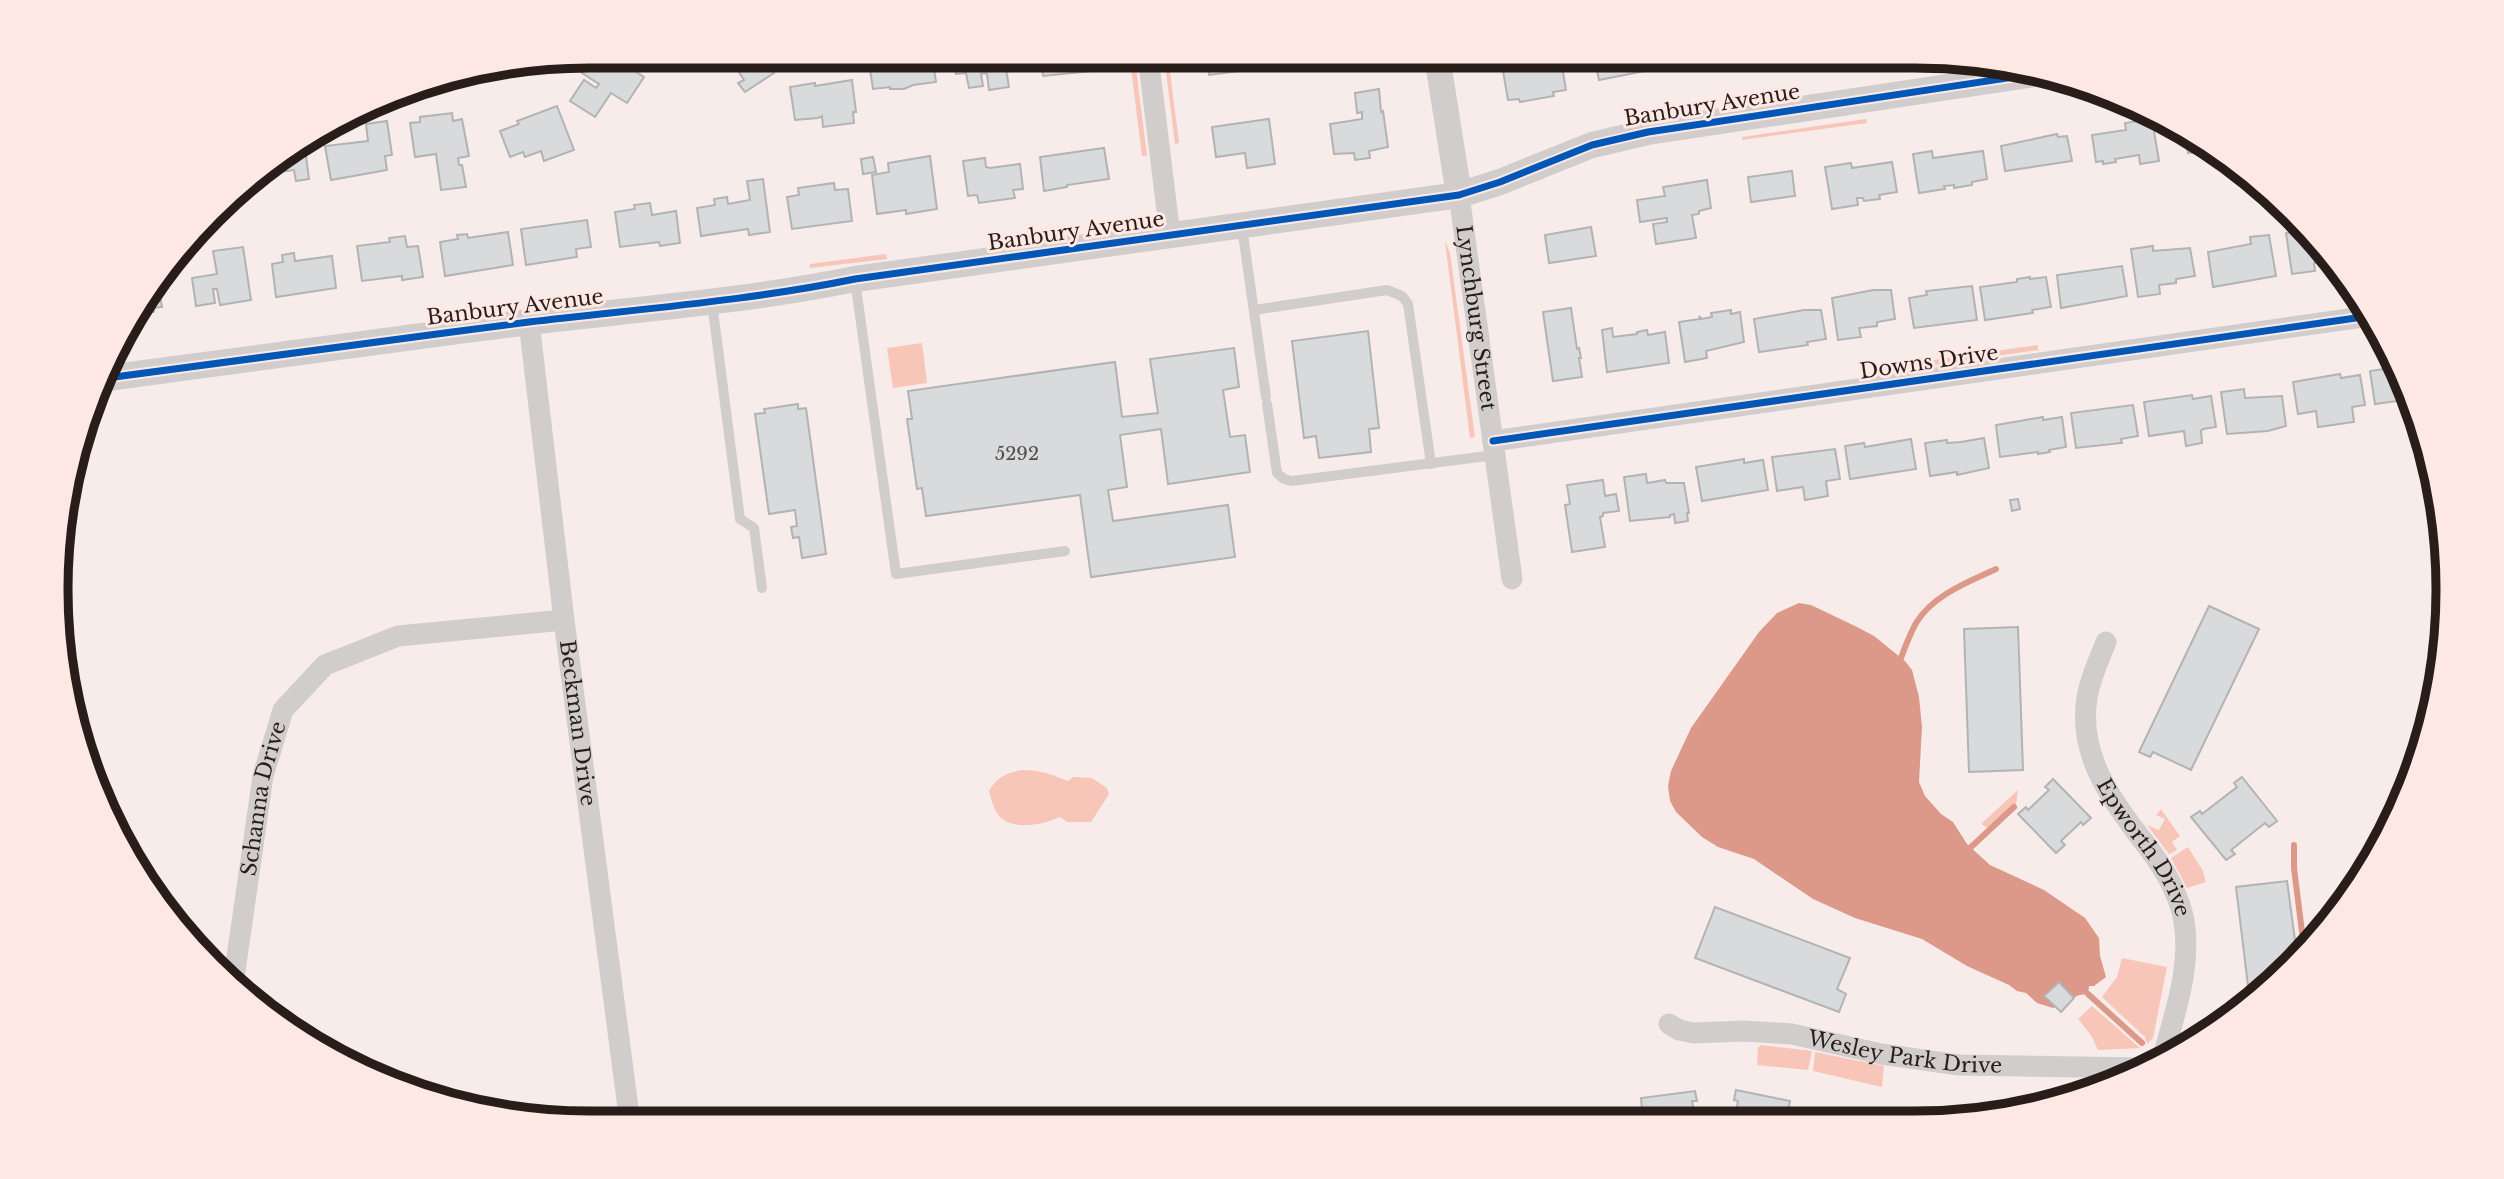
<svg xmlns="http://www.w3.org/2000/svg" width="2504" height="1179" font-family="'Libre Baskerville',serif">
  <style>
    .green { fill: #f8c5b9 }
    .water { fill: #dc9889 }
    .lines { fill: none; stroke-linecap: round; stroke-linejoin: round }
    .stream { stroke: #dc9889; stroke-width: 6 }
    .building { fill: #d9dadb; stroke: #b2b3b4; stroke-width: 2 }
    .service { stroke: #d1cdcd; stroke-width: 10 }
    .minor { stroke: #d1cdcd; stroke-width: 21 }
    .tertiary { stroke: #d1cdcd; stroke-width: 26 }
    .cycleway-casing { stroke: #fde8e3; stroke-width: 11 }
    .cycleway { stroke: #0057b8; stroke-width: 7 }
    .labels { text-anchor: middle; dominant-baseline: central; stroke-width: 6; stroke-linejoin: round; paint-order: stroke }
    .number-label { font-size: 18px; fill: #554c4a }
    .street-label { font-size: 21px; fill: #291d1a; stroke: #fde8e3 }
    .rim { fill: none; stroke: #291d1a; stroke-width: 9 }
  </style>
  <rect width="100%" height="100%" fill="#f7ece9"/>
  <g class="green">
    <path d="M1164,56H1168L1179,143L1175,144Z"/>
    <path d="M1130,60H1135L1147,156H1142Z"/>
    <path d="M1866,119L1867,123L1742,140V137Z"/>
    <path d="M1445,241L1450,253L1475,437L1470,438Z"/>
    <path d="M886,254L887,259L810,268V264Z"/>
    <path d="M922,343L927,383L893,388L887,348Z"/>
    <path d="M2038,345V350L1935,365L1934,360Z"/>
    <path d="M1021,770C1042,770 1049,774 1068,781L1073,777L1092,778L1107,788L1109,794L1091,822H1067L1060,817C1043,825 1009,832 997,813C993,807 991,798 989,791C997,777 1005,774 1021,770Z"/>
    <path d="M2018,790L2016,805H2013L1988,828L1981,824Z"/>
    <path d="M2161,809L2180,836L2172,842L2177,850L2169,854L2147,825L2159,830L2165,819L2156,815Z"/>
    <path d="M2188,847L2203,871L2206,882L2187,888L2171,858Z"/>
    <path d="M2122,958L2167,967L2153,1038L2148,1043L2145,1040L2146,1038L2102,997L2117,977Z"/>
    <path d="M2092,1006L2140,1048L2098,1050L2091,1035L2078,1019Z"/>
    <path d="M1761,1045L1812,1051L1808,1070L1757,1065L1758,1048Z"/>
    <path d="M1815,1052L1884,1066L1882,1087L1813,1071Z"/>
  </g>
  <path class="water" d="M1799,603L1811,605L1857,627L1874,636L1905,661L1912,670L1919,697L1922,727L1919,782L1925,796L1941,814L1953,822L1967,844L1990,865L2044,890L2085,918L2099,938L2100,956L2106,977L2094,986H2089L2088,994L2079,995L2053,1008L2037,1003L2026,993L2017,991L2009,985L1967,966L1922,939L1855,918L1813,899L1754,859L1718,847L1702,837L1676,812L1670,801L1668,786L1671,771L1691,728L1759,632L1777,613Z"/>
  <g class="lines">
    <g class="stream">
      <path d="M1901,658C1905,647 1910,634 1916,623C1933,595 1968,582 1996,569"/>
      <path d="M2294,845V868L2304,948"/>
      <path d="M1970,848L2014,807"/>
      <path d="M2088,994L2142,1043"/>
    </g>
  </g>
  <g class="building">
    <path d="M593,56H611L644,77L627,103L611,93L595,117L570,101L584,80L596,88L599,84L582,73Z"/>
    <path d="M719,56H764L774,73L745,92L738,83L744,80L735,66L732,64L727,68Z"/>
    <path d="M914,56H932L936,82L913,85L904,89H890V87L873,89L869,63Z"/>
    <path d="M953,56H1017L1019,67L1006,69L1009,87L989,90L987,74L984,73L981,74L983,86L969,88L966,73L956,74Z"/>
    <path d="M1040,56H1099L1101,70L1043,76Z"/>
    <path d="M1203,56H1238L1240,71L1209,75L1207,59H1204Z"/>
    <path d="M1324,56H1373V59L1325,66Z"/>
    <path d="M1594,56H1663L1665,67L1599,80Z"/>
    <path d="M1686,56H1723V57L1698,61L1697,58L1686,60Z"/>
    <path d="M1553,59V63L1561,61L1566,90L1553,92L1554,96L1520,102L1519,99L1508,100L1503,71L1511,70L1510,66Z"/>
    <path d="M852,80L856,112H853L854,123L823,127L822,116L818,118L795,120L790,87L815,83V86Z"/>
    <path d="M1379,89L1381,112L1383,111L1388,147L1369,151L1370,158L1355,160L1354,153L1334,154L1330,124L1362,119V112L1357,113L1355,93Z"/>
    <path d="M557,106L574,150L544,161L541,151L525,157L523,152L510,157L500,131L519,124L517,121Z"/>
    <path d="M452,113L453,121L462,119L469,156L458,158L459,165H462L466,187L441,190L436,154L415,157L410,123L420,122V117Z"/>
    <path d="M1269,119L1275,164L1247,168L1245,153L1216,157L1212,127Z"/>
    <path d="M2152,119L2159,161L2140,164L2139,155L2115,159L2116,162L2103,164V161L2096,162L2092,135L2126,130L2125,123Z"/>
    <path d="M387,121L392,155L385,156L387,170L331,180L325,146L368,141L366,124Z"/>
    <path d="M2185,132L2211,146L2217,151L2188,153Z"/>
    <path d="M2057,134L2058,137L2067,136L2072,161L2005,171L2001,146Z"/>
    <path d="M304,141L309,179L296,181L294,170L257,175Z"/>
    <path d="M1104,148L1109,179L1067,185V187L1044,191L1040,157Z"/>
    <path d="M1932,151L1933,158L1983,151L1987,179L1972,182V185L1954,188V185L1944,186L1945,189L1919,193L1913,154Z"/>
    <path d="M930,156L937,209L906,214V210L877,214L872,175L889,172L888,163Z"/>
    <path d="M873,157L876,172L863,174L861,159Z"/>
    <path d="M985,158L986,167L990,168L1020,164L1023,189L1013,190L1015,198L979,203L977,195L968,196L963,161Z"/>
    <path d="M1892,162L1897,192L1879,195L1880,199L1864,201L1863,198H1857L1858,205L1832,209L1825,167L1851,163L1852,168Z"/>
    <path d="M1792,171L1795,196L1751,202L1748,177Z"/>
    <path d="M763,179L770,232L749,235L748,229L701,236L697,208L715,205L714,199L727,197L728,204L750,200L747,181Z"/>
    <path d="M1707,180L1711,208L1699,211V214L1692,215L1696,238L1656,244L1653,224L1667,222V218L1640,222L1637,200L1665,196L1663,187Z"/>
    <path d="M834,183L835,190L848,189L852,221L792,229L787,197L799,195L798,188Z"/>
    <path d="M650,203L652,215L676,211L680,243L660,246L659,242L620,247L615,212L635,209L634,205Z"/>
    <path d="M587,220L591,247L576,249L577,257L526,265L521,229Z"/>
    <path d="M1591,227L1596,256L1549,263L1545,235Z"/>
    <path d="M2306,230L2331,261L2314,263L2315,271L2292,274L2286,233Z"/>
    <path d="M508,232L513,265L445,276L440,242L458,239L457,235L467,234L468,238Z"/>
    <path d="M2269,235L2276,276L2213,287L2208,252L2251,244L2250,237Z"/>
    <path d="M405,236L407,247L418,246L423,277L402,280V276L362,281L357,246L390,242L389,238Z"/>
    <path d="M2153,246V251L2190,248L2195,276L2176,279V283L2159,285L2160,294L2138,297L2131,249Z"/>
    <path d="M243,247L251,300L220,305L217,289H213L215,303L196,306L192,278L217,274L213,251Z"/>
    <path d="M294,253L295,261L332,256L336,288L276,297L272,264L283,262L282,255Z"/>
    <path d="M2122,266L2127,296L2061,308L2057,275Z"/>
    <path d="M2030,277V279L2046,277L2051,307L2032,310L2033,313L1985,320L1980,287L2017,282V279Z"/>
    <path d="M158,285L162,307L154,308V312L133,315Z"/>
    <path d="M1972,286L1977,320L1914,328L1909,298L1927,295L1926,291Z"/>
    <path d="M1873,290H1891L1895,319L1877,322V326L1859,328L1861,337L1838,340L1832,298Z"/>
    <path d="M1571,308L1577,349L1579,348L1581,358H1579L1582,377L1553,381L1543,312Z"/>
    <path d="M1731,310V314L1740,312L1744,342L1706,351L1707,358L1685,362L1679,322L1700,319L1699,316L1702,319L1712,317L1711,313Z"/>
    <path d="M1804,310H1821L1826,339L1807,342L1808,345L1759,352L1754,319Z"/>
    <path d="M1612,328L1613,337L1637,334V332L1647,330L1648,335L1665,332L1669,363L1607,372L1602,330Z"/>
    <path d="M1368,331L1379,428L1369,429L1371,452L1319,458L1316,436L1304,438L1292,341Z"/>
    <path d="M1234,348L1239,387L1223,390L1230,437L1245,435L1250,472L1168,484L1161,429L1120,435L1127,487L1108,490L1113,521L1228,505L1235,557L1091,577L1080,495L926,516L922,488L917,489L907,419H912L908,391L1115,362L1122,417L1158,413L1150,359Z"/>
    <path d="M2390,368L2391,371L2399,370L2412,401L2411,399L2375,404L2370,371Z"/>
    <path d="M2340,374L2341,378L2360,375L2365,405L2352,407L2354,422L2318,427L2316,411L2298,414L2293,382Z"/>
    <path d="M2244,389L2245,398L2282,396L2286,426L2268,431L2227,434L2221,392Z"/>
    <path d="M2192,395L2193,399L2211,396L2216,427L2203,429L2201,431L2202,443L2186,446L2184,431L2149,436L2144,402Z"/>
    <path d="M798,404V409L806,408L826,554L802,558L799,537L793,538L791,527L797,526L795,510L769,514L755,414L765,413L764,409Z"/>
    <path d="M2133,405L2138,436L2121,439L2122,443L2076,448L2071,413Z"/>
    <path d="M2043,417V420L2062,417L2066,447L2049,450L2050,452L2038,454V452L2000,457L1996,425Z"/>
    <path d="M1984,438L1989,468L1957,475V472L1930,476L1925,443L1947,440V443L1961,442Z"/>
    <path d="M1911,439L1916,469L1850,479L1845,446L1864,443L1865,447Z"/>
    <path d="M1835,449L1840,479L1826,481L1828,496L1805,500L1803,487L1777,491L1772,457Z"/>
    <path d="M1744,459V463L1763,460L1768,490L1702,501L1696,467Z"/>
    <path d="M1646,474L1647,483L1665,480L1666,483H1684L1689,513H1687L1688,521L1675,523L1674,514L1670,515V517L1630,521L1624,477Z"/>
    <path d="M1603,480L1605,496L1616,494L1619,511L1603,513V516L1600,517L1605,547L1572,552L1565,505L1570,504L1567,485Z"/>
    <path d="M2018,499L2020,509L2012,511L2010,500Z"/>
    <path d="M2209,606L2259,629L2191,770L2153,752L2150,757L2139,752Z"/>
    <path d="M2018,627L2023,770L1969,772L1964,629Z"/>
    <path d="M2242,777L2277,821L2269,827L2265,823L2231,850L2235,854L2226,860L2191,817L2200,811L2202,814L2237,787L2234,783Z"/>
    <path d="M2053,779L2091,818L2083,825L2081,822L2061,841L2065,845L2056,853L2018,814L2026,807L2028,810L2049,790L2045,787Z"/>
    <path d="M2287,881L2297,955L2250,1002L2236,887Z"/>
    <path d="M1715,907L1850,958L1837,989L1846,994L1839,1012L1695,958Z"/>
    <path d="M2059,982L2074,998L2061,1012L2044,996Z"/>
    <path d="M1736,1090L1790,1101L1788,1112L1783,1111L1781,1119H1735L1738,1101L1734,1100Z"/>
    <path d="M1695,1091L1697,1101H1692L1695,1119H1648L1647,1108L1642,1109L1641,1098Z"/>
    <path d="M1822,1110L1881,1119H1821Z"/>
  </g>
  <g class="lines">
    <g class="service">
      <path d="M1242,227L1266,397"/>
      <path d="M855,280L896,574L1065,551"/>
      <path d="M712,303L740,519L754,528L762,588"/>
      <path d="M1254,310L1387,290L1402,296L1408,304L1431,464"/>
      <path d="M1267,404L1277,473L1284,479L1292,481L1495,455"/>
    </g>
    <g class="minor">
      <path d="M1148,56L1170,235"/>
      <path id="s1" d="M1459,195L1512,579"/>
      <path id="s2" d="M529,322L564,620L630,1123"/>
      <path d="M1493,441L2370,316"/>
      <path id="s3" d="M2106,642C2099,660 2090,678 2087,698C2078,752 2109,797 2140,837C2159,861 2176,886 2183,916C2193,963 2175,1012 2163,1057"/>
      <path id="s4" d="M233,985L263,776L283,710L325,665L398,636L564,620"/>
      <path id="s5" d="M1669,1024L1679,1030L1694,1033L1744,1031L1792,1034L1881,1054L1959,1065L2144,1068"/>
    </g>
    <g class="tertiary">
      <path d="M1437,56L1459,195"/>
      <path d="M107,378C247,360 388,340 529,322C638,309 747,301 855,279L1459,195L1500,182L1592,145L1648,132L2041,73"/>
    </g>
    <g class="cycleway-casing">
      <g id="cycleway">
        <path d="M107,378C247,360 388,340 529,322C638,309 747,301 855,279L1459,195L1500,182L1592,145L1648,132L2041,73"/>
        <path d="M1493,441L2370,316"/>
      </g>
    </g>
    <use href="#cycleway" class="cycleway"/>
  </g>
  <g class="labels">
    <g class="number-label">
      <text x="1017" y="454">5292</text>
    </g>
    <g class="street-label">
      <text transform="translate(1712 105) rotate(-9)">Banbury Avenue</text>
      <text transform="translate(1076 231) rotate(-8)">Banbury Avenue</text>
      <text transform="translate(515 307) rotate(-7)">Banbury Avenue</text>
      <text stroke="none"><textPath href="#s1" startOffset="124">Lynchburg Street</textPath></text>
      <text transform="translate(1929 362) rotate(-8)">Downs Drive</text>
      <text stroke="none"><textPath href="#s2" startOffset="404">Beckman Drive</textPath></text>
      <text stroke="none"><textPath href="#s4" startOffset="189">Schanna Drive</textPath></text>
      <text stroke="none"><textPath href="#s3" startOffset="224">Epworth Drive</textPath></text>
      <text stroke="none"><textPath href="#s5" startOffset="240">Wesley Park Drive</textPath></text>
    </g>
  </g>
  <path d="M0 0H2504V1179H0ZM589 68H1915A521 521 0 0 1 2436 589V590A521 521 0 0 1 1915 1111H589A521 521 0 0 1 68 590V589A521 521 0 0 1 589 68Z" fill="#fde8e3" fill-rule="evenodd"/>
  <path class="rim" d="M589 68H1915A521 521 0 0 1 2436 589V590A521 521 0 0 1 1915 1111H589A521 521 0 0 1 68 590V589A521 521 0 0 1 589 68Z"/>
</svg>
